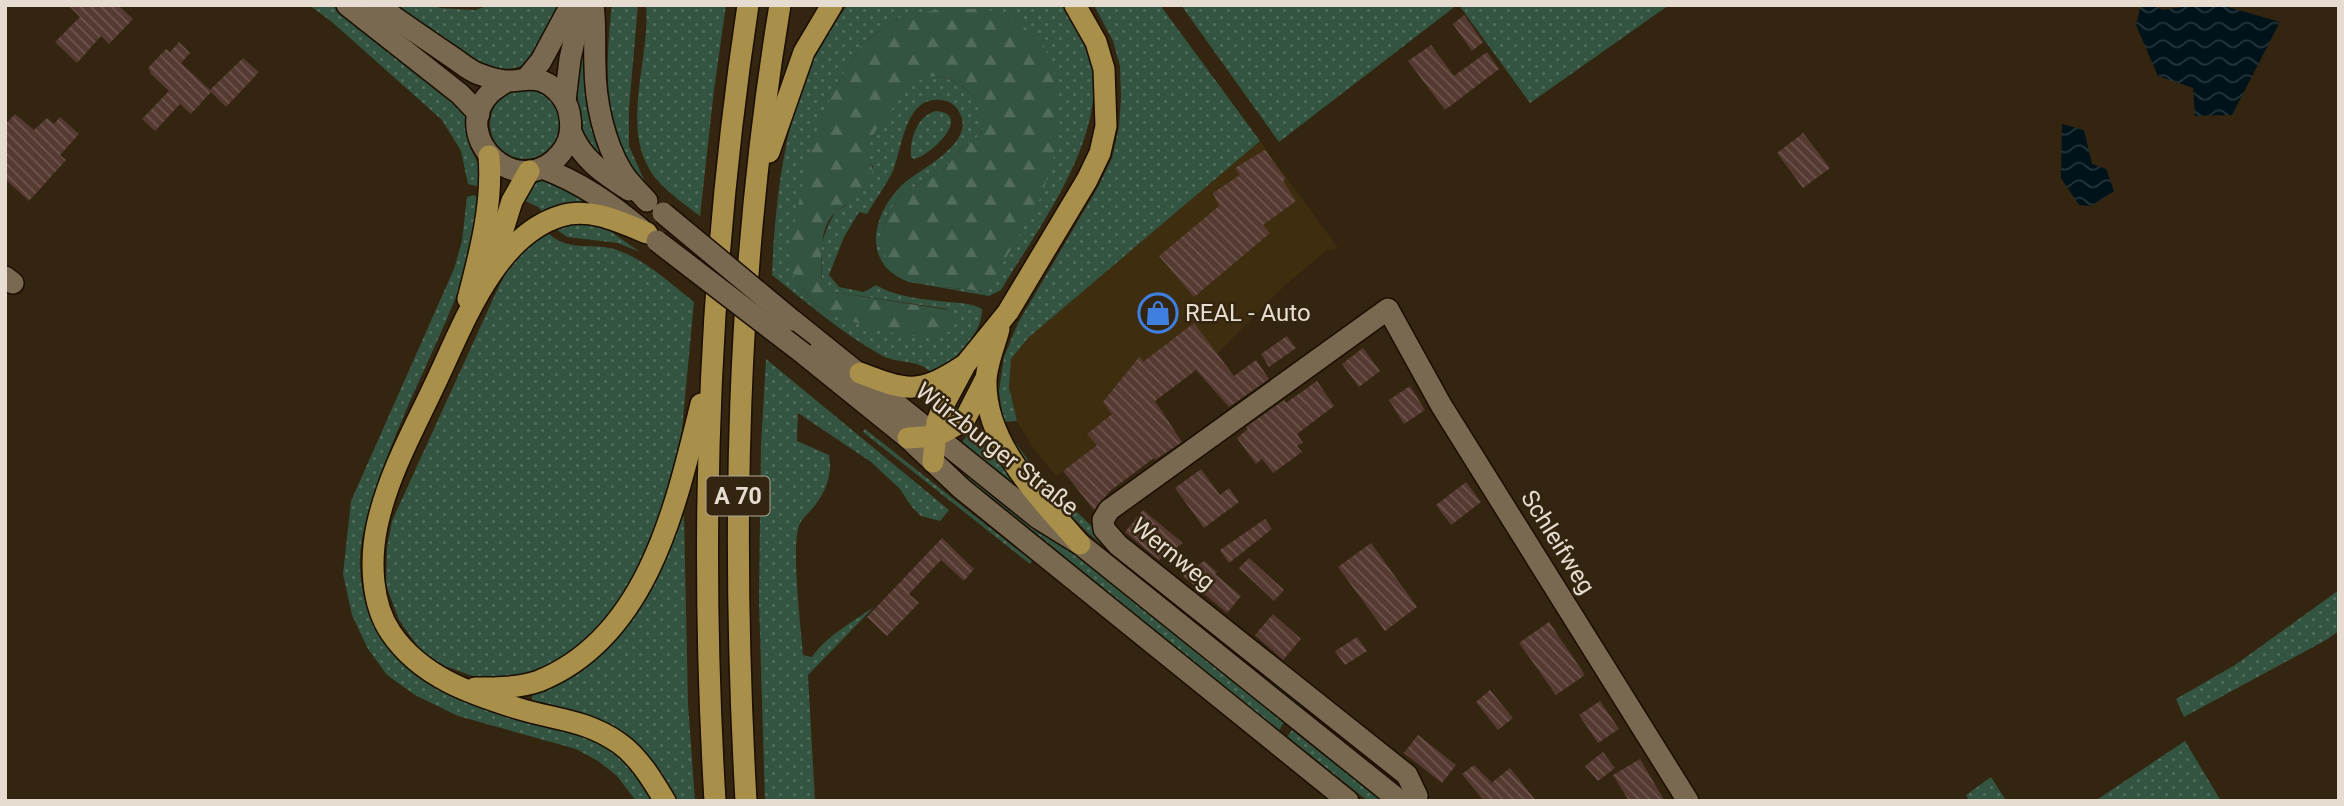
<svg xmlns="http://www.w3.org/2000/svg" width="2344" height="806" font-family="Roboto,sans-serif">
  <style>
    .built { fill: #3f2d10 }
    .green { fill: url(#green-dots); fill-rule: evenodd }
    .forest { fill: url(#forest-firs) }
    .water { fill: url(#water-waves) }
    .building { fill: url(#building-back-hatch) }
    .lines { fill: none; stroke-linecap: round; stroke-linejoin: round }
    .minor-casing { stroke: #1b0e00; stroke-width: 24 }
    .secondary-casing { stroke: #1b0e00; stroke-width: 24 }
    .motorway-casing { stroke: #1b0e00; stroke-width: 24 }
    .minor { stroke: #796951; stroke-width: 21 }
    .secondary { stroke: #796951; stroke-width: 21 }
    .motorway { stroke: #a88f4a; stroke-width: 21 }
    .secondary-bridge-casing { stroke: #1b0e00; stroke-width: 24; stroke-linecap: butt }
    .secondary-bridge { stroke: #796951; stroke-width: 21 }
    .labels { text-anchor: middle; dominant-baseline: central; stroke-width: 5; stroke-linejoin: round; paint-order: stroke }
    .shield { fill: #342510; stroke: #b1a696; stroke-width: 2 }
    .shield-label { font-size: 23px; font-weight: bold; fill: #e6ddd0 }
    .poi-label { font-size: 24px; fill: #e6ddd0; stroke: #342510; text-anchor: start }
    .street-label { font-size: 24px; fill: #e6ddd0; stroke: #342510 }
  </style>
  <defs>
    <pattern id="green-dots" width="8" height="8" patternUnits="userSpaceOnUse" patternTransform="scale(1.75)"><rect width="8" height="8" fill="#335440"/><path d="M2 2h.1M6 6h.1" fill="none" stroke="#516c5b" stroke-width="1.8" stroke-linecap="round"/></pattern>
    <pattern id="forest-firs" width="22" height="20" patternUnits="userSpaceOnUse" patternTransform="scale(1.75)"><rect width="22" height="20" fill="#335440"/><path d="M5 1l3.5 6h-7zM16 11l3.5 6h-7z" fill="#516c5b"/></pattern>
    <pattern id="water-waves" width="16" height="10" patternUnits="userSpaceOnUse" patternTransform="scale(1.75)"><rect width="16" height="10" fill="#01131a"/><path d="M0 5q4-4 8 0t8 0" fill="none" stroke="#26353a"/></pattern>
    <pattern id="building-back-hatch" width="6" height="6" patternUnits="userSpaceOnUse" patternTransform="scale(1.75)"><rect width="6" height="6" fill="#553a31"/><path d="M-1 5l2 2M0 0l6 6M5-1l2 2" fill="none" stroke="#6d564e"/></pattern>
  </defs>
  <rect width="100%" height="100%" fill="#342510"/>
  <path class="built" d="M1260,141L1338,248L1327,250L1283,287L1217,354L1056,476L1034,449L1017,421L1009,387L1011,359L1028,338Z"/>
  <g class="green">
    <path d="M309,5H332L454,93L465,114L470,148L481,169L480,187L468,184L461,151L442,120L332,22Z"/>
    <path d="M394,5H434L440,8L475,10L490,5H558C542,45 539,77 487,67Z"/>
    <path d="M612,5H638L629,108V146L645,182C600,153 606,53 612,5Z"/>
    <path d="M646,5H726L714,90L700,216C687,206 671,195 659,182C616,134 651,62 646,5Z"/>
    <path d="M848,5H1063C1143,94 1048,211 1001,290L989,296L909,282C862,265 871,217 900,187C917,169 980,144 958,110C954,104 948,100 940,100C906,97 903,144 894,168C887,185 876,198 867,214L859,212L844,237L829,275L839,287L864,292L876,285C898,298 924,299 948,302C959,303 972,303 982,309C983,335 952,361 933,376C923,358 898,365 881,355C842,333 807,303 772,275C776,187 788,75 848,5ZM898,18L1055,153L984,291L941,287L882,235L888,214L899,196L944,169L963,147L975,140L984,128C984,121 984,113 981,107C971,87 938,67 916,80C907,85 874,131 870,141C867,151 869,158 873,167L846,205L835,212L827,228L821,245L822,282L833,292L948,309L953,320L836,317L814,304L794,277L834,89L861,45Z"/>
    <path d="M1094,5H1160L1260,141L1028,338L1011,359L1009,387L1017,421L1003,422L999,391L1004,357L1018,323L1098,187L1112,158L1119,127L1121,97L1120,66L1113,41Z"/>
    <path d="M1181,5H1457L1279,142Z"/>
    <path d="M1459,5H1669L1530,103Z"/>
    <path d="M585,34L608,168L582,137L583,125L575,83Z"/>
    <circle cx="525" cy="124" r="35"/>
    <path d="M936,111C973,114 932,155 914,159L911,157C909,139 918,115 936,111Z"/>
    <path d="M543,180L557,181L599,204L544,213L538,207L521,199L529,186Z"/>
    <path d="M474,195L480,199C476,219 476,243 469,262C442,341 399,413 375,493C367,516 359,541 360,566C361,618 389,662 433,687C488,719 563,711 613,748C627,758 646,787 658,801H636L617,776L598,761L576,749L458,716L415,695L387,675L368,649L352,615L343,574L351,501L454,269L462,241L467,197Z"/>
    <path d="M585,223L607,229L640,252L618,243L567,237L553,227Z"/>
    <path d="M545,230C567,254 590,241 617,250C646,260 670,283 694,302L682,429L670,497L653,551L597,636L534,675L505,680L475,677L445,666L421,651L399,620L386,585L387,548L392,521L499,286L511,264L525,247Z"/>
    <path d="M766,359L949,510L940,521L921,516L912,507L900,489L871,462L798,413L797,441L829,455C833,475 825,494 812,509C807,515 801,519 799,526C791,548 801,627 803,655L812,657C827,635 853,622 874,607L808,675L815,801H765L759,601L761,445Z"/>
    <path d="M865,429L1032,561L1030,564L863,432Z"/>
    <path d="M970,432L977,437L990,438L1025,499L959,446Z"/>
    <path d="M1009,434L1039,475L1119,553L1305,703L1301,708L1177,609L1088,533L1040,484L1024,463Z"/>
    <path d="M967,469L1284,722L1279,731L975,484L963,473Z"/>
    <path d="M684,515L688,704L695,801H677C660,773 639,739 609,725C585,713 558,707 532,700V692L641,603L657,576Z"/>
    <path d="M2339,590V631L2326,640L2184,717L2176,699L2235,665Z"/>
    <path d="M1292,730L1378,798L1380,801H1368L1287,737Z"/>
    <path d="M2185,741L2221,801H2095Z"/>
    <path d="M1991,777L2005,799L1969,801L1966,795Z"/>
  </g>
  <path class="forest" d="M941,9H985L1014,17L1044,45L1054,72L1060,121L1055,153L1042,195L990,286L984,291L941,287L906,278L889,263L882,249V235L888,214L899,196L944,169L963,147L975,140L984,128C983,107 977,96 960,85C925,62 906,89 888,115C882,123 873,132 870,142C866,155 875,165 871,178C866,194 850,201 837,211C818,226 821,260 822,281L833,292L949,310L953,320L951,330L943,336L935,338L901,335L836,317L814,304L794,277L789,251L808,157L834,89L861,45L898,18Z"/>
  <g class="water">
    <path d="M2141,5H2153L2162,10L2197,5H2221L2280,22L2232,115L2195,116L2193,88L2158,76L2136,25Z"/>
    <path d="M2062,124L2084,130L2092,164L2106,169L2114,191L2091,206L2079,205L2061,178Z"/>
  </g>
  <g class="building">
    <path d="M68,5H118L133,19L109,44L101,36L77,63L55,42L80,17Z"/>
    <path d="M1464,15L1483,42L1472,51L1453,24Z"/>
    <path d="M179,42L190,53L181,63L210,90L243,58L259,72L226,107L211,92L191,114L180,104L155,131L142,119L169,91L150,73L151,72L148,68L166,49L170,52Z"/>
    <path d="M1431,45L1454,76L1487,52L1499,69L1445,110L1408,61Z"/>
    <path d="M15,114L34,130L47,118L54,124L60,117L79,134L60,155L66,160L29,201L5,179V125Z"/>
    <path d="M1803,133L1830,168L1803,188L1777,153Z"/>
    <path d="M1265,150L1286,179L1283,181L1296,201L1263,225L1270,233L1194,297L1159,256L1219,206L1213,193L1240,175L1235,168Z"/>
    <path d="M1194,323L1234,376L1256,360L1269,379L1229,407L1196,370L1155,401L1182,442L1155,460L1154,458L1110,491L1094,510L1063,471L1097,445L1087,434L1112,414L1103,402L1140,356L1143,362Z"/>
    <path d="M1287,336L1296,348L1269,367L1261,354Z"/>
    <path d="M1363,348L1380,371L1359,387L1342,364Z"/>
    <path d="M1317,381L1334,406L1297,434L1303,443L1297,446L1302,452L1273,473L1262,459L1256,464L1237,438L1248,429L1246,427L1284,400L1286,403Z"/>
    <path d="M1410,386L1425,410L1404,424L1389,400Z"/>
    <path d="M1201,469L1220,495L1229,488L1239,502L1204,528L1175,488Z"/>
    <path d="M1466,482L1481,502L1451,525L1436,505Z"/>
    <path d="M1143,510L1183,543L1159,560L1125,532Z"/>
    <path d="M1265,519L1272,529L1229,563L1220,550Z"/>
    <path d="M942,538L974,569L964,581L941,560L909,594L919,603L887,636L867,617Z"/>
    <path d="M1371,543L1417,607L1385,631L1338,567Z"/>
    <path d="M1249,558L1284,590L1274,601L1239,568Z"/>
    <path d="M1204,561L1217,572L1215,574L1241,596L1227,613L1183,576Z"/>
    <path d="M1273,614L1301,639L1283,660L1255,635Z"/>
    <path d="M1549,622L1585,675L1556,695L1519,643Z"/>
    <path d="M1357,637L1367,651L1345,665L1335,651Z"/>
    <path d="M1490,690L1513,718L1498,730L1476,702Z"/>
    <path d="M1600,701L1619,729L1598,743L1579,715Z"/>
    <path d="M1418,735L1456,765L1442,783L1404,753Z"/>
    <path d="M1603,752L1615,768L1598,781L1585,766Z"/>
    <path d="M1640,759L1657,788L1665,801H1629L1613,775Z"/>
    <path d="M1474,765L1491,782L1489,785L1510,768L1536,801H1484L1462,774Z"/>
  </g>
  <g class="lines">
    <g class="minor-casing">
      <g id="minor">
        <path d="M5,277L13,283"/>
        <path d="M1414,801L1417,796L1407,775L1118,545L1104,529L1103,520L1109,510L1388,309L1441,405L1688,801"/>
      </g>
    </g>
    <g class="secondary-casing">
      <g id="secondary">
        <path d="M347,5L460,94L479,114"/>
        <path d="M377,5C402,23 427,40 452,57C461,63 470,71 479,74C487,77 497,80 505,81C518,82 529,76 542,81C557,87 569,102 570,118C572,130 569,143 561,153C520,204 448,138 489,94C494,89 501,85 507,81"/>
        <path d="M593,5C596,26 594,45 595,66C595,101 604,142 622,172C628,182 639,192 647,201"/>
        <path d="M527,78L541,61L571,5"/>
        <path d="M565,101L570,59L582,5"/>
        <path d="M571,132C582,160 605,174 629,190"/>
        <path d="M542,168C580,182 610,203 641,229"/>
        <path d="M792,320L1038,518L1080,544L1400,801"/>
        <path d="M804,354L908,438L962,489L1348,801"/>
      </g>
    </g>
    <g class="motorway-casing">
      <g id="motorway">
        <path d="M769,152L804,52L832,5"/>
        <path d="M647,233C620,222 590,207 561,216C494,236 462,328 435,384C413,431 388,475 377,526C370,560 371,604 391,633C421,677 471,694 520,709C557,720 586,720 619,743C639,757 653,781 665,801"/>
        <path d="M490,271L512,201L529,171"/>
        <path d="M468,299C480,253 493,204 489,156"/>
        <path d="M999,329C995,345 986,365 986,382C985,445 1042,500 1080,544"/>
        <path d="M860,373C907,391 919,395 963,366"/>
        <path d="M908,438L936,436L964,421L985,380"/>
        <path d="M933,462L937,422L943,406L965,365L1008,312L1087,180L1100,153L1106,126L1104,69L1096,42L1075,5"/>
        <path d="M475,688C496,688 520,688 539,681C648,637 676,505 701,404"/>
        <path d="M715,801C699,535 708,269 748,5"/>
        <path d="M746,801C731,534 736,270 780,5"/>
      </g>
    </g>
    <use href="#minor" class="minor"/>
    <use href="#secondary" class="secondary"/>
    <use href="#motorway" class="motorway"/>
    <g class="secondary-bridge-casing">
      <g id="secondary-bridge">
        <path d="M663,213L792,320"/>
        <path d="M657,241L804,354"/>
      </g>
    </g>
    <use href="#secondary-bridge" class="secondary-bridge"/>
  </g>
  <defs>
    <g id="shop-ring" transform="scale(2.0125)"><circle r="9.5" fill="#342510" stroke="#3f7fe0" stroke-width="1.5"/><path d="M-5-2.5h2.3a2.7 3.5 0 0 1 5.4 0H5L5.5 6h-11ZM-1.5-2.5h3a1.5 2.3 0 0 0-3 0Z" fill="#3f7fe0"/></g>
  </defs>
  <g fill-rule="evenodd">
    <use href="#shop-ring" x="1158" y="313"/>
  </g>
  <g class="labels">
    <rect class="shield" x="706.5" y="476.5" width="63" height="39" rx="5"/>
    <g class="shield-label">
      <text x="738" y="496">A 70</text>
    </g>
    <g class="poi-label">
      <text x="1185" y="313">REAL - Auto</text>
    </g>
    <g class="street-label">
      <text transform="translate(997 449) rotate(38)">Würzburger Straße</text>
      <text transform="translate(1558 542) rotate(58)">Schleifweg</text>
      <text transform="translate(1173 554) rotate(39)">Wernweg</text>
    </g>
  </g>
  <rect width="2344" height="806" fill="none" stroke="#e6ddd0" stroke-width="14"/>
</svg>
